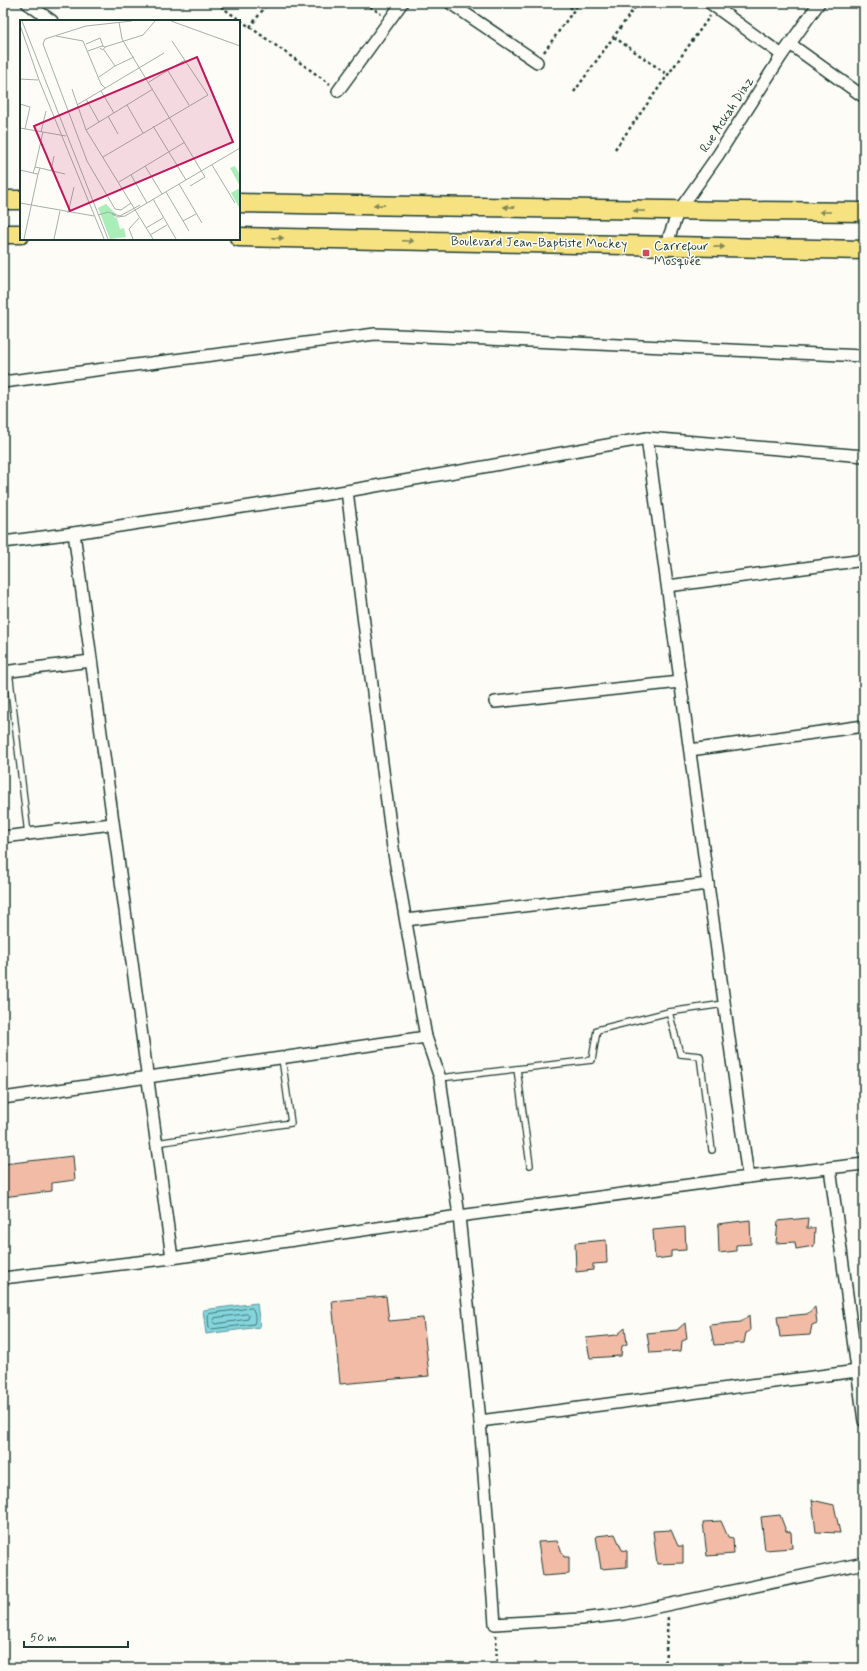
<svg xmlns="http://www.w3.org/2000/svg" width="867" height="1671" font-family="Mynerve,sans-serif">
  <style>
    .water { fill: #84d5dd; stroke: #5c9899 }
    .lines { fill: none; stroke-linecap: round; stroke-linejoin: round }
    .shore { stroke: #477a78; stroke-width: 1 }
    .building { fill: #f1bba5; stroke: #1f3d34 }
    .service-casing { stroke: #1f3d34; stroke-width: 8 }
    .minor-casing { stroke: #1f3d34; stroke-width: 14 }
    .trunk-casing { stroke: #1f3d34; stroke-width: 21 }
    .path { stroke: #1f3d34; stroke-width: 2.5; stroke-dasharray: 3 3; stroke-linecap: butt }
    .service { stroke: #fdfcf7; stroke-width: 5.5 }
    .minor { stroke: #fdfcf7; stroke-width: 11 }
    .trunk { stroke: #f7e281; stroke-width: 18 }
    .oneway { fill: #808757 }
    .poi-dot { fill: #d1495b; stroke: #fdfcf7; stroke-width: 1.5 }
    .labels { text-anchor: middle; dominant-baseline: central; stroke-width: 3; stroke-linejoin: round; paint-order: stroke }
    .street-label { font-size: 13px; fill: #1f3d34; stroke: #fdfcf7 }
    .poi-label { font-size: 13px; fill: #1f3d34; stroke: #fdfcf7; text-anchor: start }
    .inset-road { fill: none; stroke: #a4b0a9; stroke-width: 1 }
    .view { fill: #c2185b; fill-opacity: 0.15; stroke: #c2185b; stroke-width: 2 }
    .inset-edge { fill: none; stroke: #1f3d34; stroke-width: 2 }
  </style>
  <rect width="100%" height="100%" fill="#fdfcf7"/>
  <filter id="ink" filterUnits="userSpaceOnUse"><feTurbulence type="fractalNoise" baseFrequency=".025" numOctaves="2"/><feDisplacementMap in="SourceGraphic" scale="8" xChannelSelector="R" yChannelSelector="G"/><feConvolveMatrix kernelMatrix="1 2 1 2 8 2 1 2 1" color-interpolation-filters="sRGB"/></filter>
  <g filter="url(#ink)">
    <path class="water" d="M257,1303L260,1327L206,1334L203,1310Z"/>
    <g class="lines">
      <g class="shore">
        <path d="M252,1308C255,1311 256,1320 254,1324L211,1329L209,1328L208,1316L209,1314Z"/>
        <path d="M247,1314L249,1315L248,1319L215,1324L213,1322L215,1318Z"/>
      </g>
    </g>
    <g class="building">
      <path d="M73,1156L75,1180L52,1183V1191L3,1197V1164Z"/>
      <path d="M808,1218L807,1228H815L814,1246L796,1249L795,1242L776,1243L778,1221Z"/>
      <path d="M750,1220L751,1244L736,1245V1251L719,1253L718,1224Z"/>
      <path d="M685,1227L686,1250L671,1251V1257L655,1259L653,1230Z"/>
      <path d="M606,1240L607,1263L593,1264V1270L576,1272L575,1243Z"/>
      <path d="M386,1296L389,1321L423,1318L429,1376L340,1384L332,1301Z"/>
      <path d="M815,1307L817,1323L812,1325L810,1335L780,1337L777,1317L807,1314Z"/>
      <path d="M749,1315L750,1331L746,1333L744,1343L714,1345L710,1325L741,1322Z"/>
      <path d="M685,1323L687,1339L682,1341L681,1351L650,1353L647,1333L677,1330Z"/>
      <path d="M625,1328L627,1344L622,1346L621,1356L590,1358L586,1338L617,1335Z"/>
      <path d="M812,1500L834,1505L840,1533L816,1532Z"/>
      <path d="M780,1515L786,1531L791,1532L792,1548L765,1550L761,1517Z"/>
      <path d="M721,1521L728,1537L733,1538L734,1554L707,1556L703,1522Z"/>
      <path d="M671,1530L678,1546H683V1563L657,1564L653,1531Z"/>
      <path d="M615,1534L622,1550L627,1551V1567L601,1569L596,1536Z"/>
      <path d="M557,1541L564,1557H569V1574L543,1576L538,1542Z"/>
    </g>
    <g class="lines">
      <g class="service-casing">
        <g id="service">
          <path d="M9,671L28,834"/>
          <path d="M669,1012L680,1054L700,1056L712,1150"/>
          <path d="M517,1069L530,1165"/>
          <path d="M440,1078L592,1060L597,1030L669,1012L724,1004"/>
          <path d="M156,1143L291,1123L282,1058"/>
        </g>
      </g>
      <g class="minor-casing">
        <g id="minor">
          <path d="M27,3L52,21"/>
          <path d="M450,3L537,62"/>
          <path d="M710,3L782,55"/>
          <path d="M790,44L864,97"/>
          <path d="M338,91L402,3"/>
          <path d="M666,245L678,212L718,155L782,55L819,3"/>
          <path d="M3,382L375,334L864,356"/>
          <path d="M647,438L748,1177"/>
          <path d="M347,491L393,848L426,1037L440,1078L459,1216L480,1421L495,1624L581,1619L624,1614L864,1563"/>
          <path d="M74,533L172,1258"/>
          <path d="M3,542L74,533L347,491L647,438L864,456"/>
          <path d="M668,586L864,560"/>
          <path d="M3,672L91,661"/>
          <path d="M495,702L680,682"/>
          <path d="M690,750L864,726"/>
          <path d="M3,837L112,824"/>
          <path d="M406,920L708,884"/>
          <path d="M3,1098L426,1037"/>
          <path d="M830,1168L864,1421"/>
          <path d="M3,1278L172,1258L459,1216L748,1177L864,1164"/>
          <path d="M480,1421L857,1371"/>
        </g>
      </g>
      <g class="trunk-casing">
        <g id="trunk">
          <path d="M3,200H21"/>
          <path d="M239,203C447,206 656,211 864,212"/>
          <path d="M3,234H21"/>
          <path d="M239,237L864,250"/>
        </g>
      </g>
      <g class="path">
        <path d="M216,3L330,84"/>
        <path d="M365,3L381,14"/>
        <path d="M565,3L574,10"/>
        <path d="M250,27L268,3"/>
        <path d="M614,37L668,75"/>
        <path d="M544,52L579,3"/>
        <path d="M574,92L638,3"/>
        <path d="M615,149L710,16"/>
        <path d="M496,1635L497,1668"/>
        <path d="M665,1668L668,1616"/>
      </g>
      <use href="#service" class="service"/>
      <use href="#minor" class="minor"/>
      <use href="#trunk" class="trunk"/>
    </g>
    <defs><path id="oneway-solid" d="M-6-.8H1V-3.2L6.5 0L1 3.2V.8H-6Z"/></defs>
    <g class="oneway">
      <use href="#oneway-solid" transform="translate(379 205) rotate(-179)"/>
      <use href="#oneway-solid" transform="translate(509 207) rotate(-179)"/>
      <use href="#oneway-solid" transform="translate(639 211) rotate(-179)"/>
      <use href="#oneway-solid" transform="translate(825 212) rotate(-180)"/>
      <use href="#oneway-solid" transform="translate(278 238) rotate(1)"/>
      <use href="#oneway-solid" transform="translate(408 241) rotate(2)"/>
      <use href="#oneway-solid" transform="translate(719 247) rotate(1)"/>
    </g>
  </g>
  <rect class="poi-dot" x="642" y="249" width="8" height="8" rx="2"/>
  <g class="labels">
    <g class="street-label">
      <text transform="translate(727 115) rotate(-57)">Rue Ackah Diaz</text>
      <text transform="translate(539 243) rotate(1)">Boulevard Jean-Baptiste Mockey</text>
    </g>
    <g class="poi-label">
      <text x="654" y="246">Carrefour<tspan x="654" dy="15">Mosquée</tspan></text>
    </g>
  </g>
  <g transform="translate(20 20)">
    <rect width="220" height="220" fill="#fdfcf7"/>
    <path d="M215,146L220,155V166L210,148ZM220,168V189L211,173ZM86,184L96,194L94,197L97,198L100,209L104,208L106,217L90,219L78,188Z" fill="#a9edb8"/>
    <path class="inset-road" d="M2,1L88,219M151,1L220,26M99,2L102,19L185,157L170,166M0,5L19,60L84,219M36,16L63,21L81,64L85,68M66,24L80,18L83,26M85,27L123,15L135,1M68,31L82,26L85,27L83,30L80,28M95,46L114,37M148,51L169,85M79,57L95,46L84,30M0,59L18,60M129,62L165,40M52,69L66,110L133,219M81,71L94,93M66,79L79,102M0,84L10,87L5,109M57,85L144,33M107,85L123,113M88,96L98,114M133,106L166,160M0,108L46,116M66,110L133,69M21,112L26,91M83,137L188,75L152,21M192,145L215,183M125,146L142,174M15,147L23,112M20,148L45,154M0,150L13,153L18,154L20,148L15,147L13,153M31,151L34,136M111,155L127,183M99,162L165,122M159,164L182,203M146,172L169,211M133,179L156,219M0,183L74,196M111,183L101,190L95,189L67,141L23,24L25,19L66,6L112,1M48,193L54,167M92,194L98,197L105,196L220,128M78,195L88,192L100,196L120,185M163,201L176,194M126,208L143,198M130,215L147,205M4,219L18,154M34,219L40,191M113,219L109,209L119,198"/>
    <path class="view" d="M177,37L213,122L50,191L14,106Z"/>
    <rect width="220" height="220" class="inset-edge"/>
  </g>
  <rect width="867" height="1671" fill="none" stroke="#fdfcf7" stroke-width="16"/>
  <rect x="8" y="8" width="851" height="1655" fill="none" stroke="#1f3d34" stroke-width="1.5" filter="url(#ink)"/>
  <path d="M24 1641v6h104v-6" fill="none" stroke="#1f3d34" stroke-width="2"/>
  <text x="30" y="1641" font-size="12" fill="#1f3d34" stroke="#fdfcf7" stroke-width="3" paint-order="stroke">50 m</text>
</svg>
